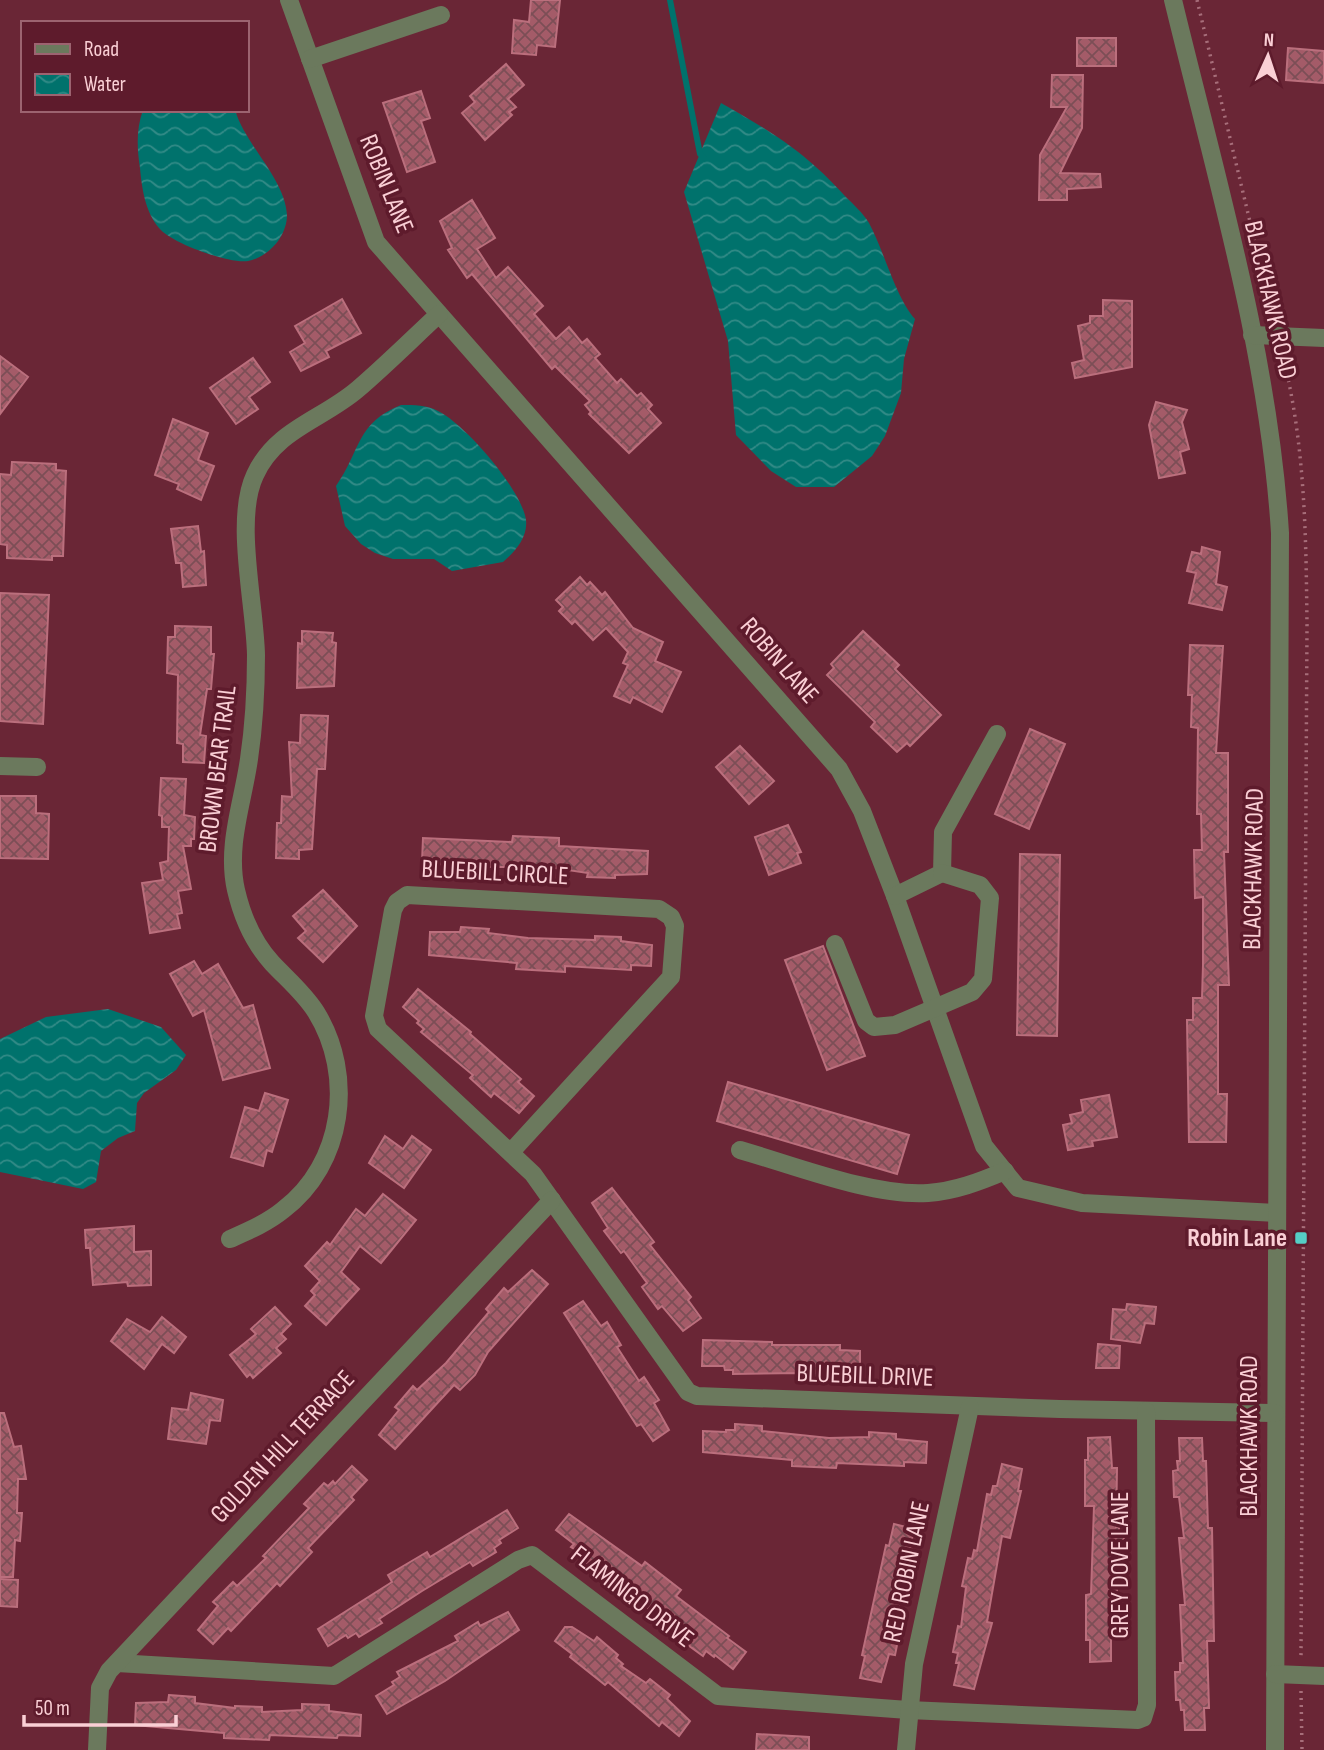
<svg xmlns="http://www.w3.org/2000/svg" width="1324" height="1750" font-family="'Sofia Sans Condensed',sans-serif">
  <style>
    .water { fill: url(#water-waves) }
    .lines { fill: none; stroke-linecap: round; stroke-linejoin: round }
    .stream { stroke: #00726c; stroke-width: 6 }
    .building { fill: url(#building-cross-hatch); stroke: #bb6f7d; stroke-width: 2 }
    .path { stroke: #a76e7a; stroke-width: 3.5; stroke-dasharray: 2 5; stroke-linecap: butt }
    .minor { stroke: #6b795d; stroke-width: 18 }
    .poi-dot { fill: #55cec5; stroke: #5e1b2c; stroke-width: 2.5 }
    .labels { text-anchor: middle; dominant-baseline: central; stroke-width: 7; stroke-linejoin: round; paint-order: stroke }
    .street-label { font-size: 26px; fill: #facfd5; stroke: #5e1b2c }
    .poi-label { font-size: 26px; font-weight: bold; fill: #facfd5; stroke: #5e1b2c; text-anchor: end }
  </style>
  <defs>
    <pattern id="water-waves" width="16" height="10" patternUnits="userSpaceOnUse" patternTransform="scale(1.75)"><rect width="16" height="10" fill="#00726c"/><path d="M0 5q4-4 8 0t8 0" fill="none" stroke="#338b87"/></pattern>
    <pattern id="building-cross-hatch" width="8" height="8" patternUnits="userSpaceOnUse" patternTransform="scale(1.75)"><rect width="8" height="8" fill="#a45b68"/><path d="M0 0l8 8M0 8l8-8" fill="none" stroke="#7c4e56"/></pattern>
  </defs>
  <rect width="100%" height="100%" fill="#6a2636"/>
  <g class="water">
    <path d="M721,103C772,132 804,151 844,195C853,204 863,213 869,223C884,251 896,298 915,319L904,359L901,393L885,436L872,456L834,487H796L771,471L736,435L728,341L684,192Z"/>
    <path d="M143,110H235C246,146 285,179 287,215C287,236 269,257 248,261C229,264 171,243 159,228C145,211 142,189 140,168C137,149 136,129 143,110Z"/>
    <path d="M401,405C414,405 427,405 438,411C465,424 522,490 526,520C528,537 515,552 503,562L452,571L434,559H393L375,553L361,544L345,526L336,486C361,450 356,423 401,405Z"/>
    <path d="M108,1009L161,1027L186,1055L176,1070L144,1093L137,1103L135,1131L118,1138L101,1151L96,1182L83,1189L0,1172V1039L46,1017Z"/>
  </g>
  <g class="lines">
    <path class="stream" d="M670,0L700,154L704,158"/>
  </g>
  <g class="building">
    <path d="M531,0H560L555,47L537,45L536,55L512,53L514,20L529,22Z"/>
    <rect x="1077" y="38" width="39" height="28"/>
    <path d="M1288,48L1324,51V83L1286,80Z"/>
    <path d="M506,64L524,85L508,99L516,107L509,112L512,115L485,140L462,113L475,102L470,96Z"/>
    <path d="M1052,75H1083L1082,128L1060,173L1100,174L1101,187L1067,189V200H1039L1040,155L1067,107H1051Z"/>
    <path d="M421,91L430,118L421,121L435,162L407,172L383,103Z"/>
    <path d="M472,200L495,238L477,249L496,278L508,267L543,306L534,314L556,339L569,327L582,343L587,339L600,354L595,358L617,383L621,379L637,396L641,393L652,405L648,409L661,423L629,453L589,414L591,412L585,405L590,401L555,366L552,369L472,274L467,278L448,250L452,248L440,221Z"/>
    <path d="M342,299L361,333L326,351L329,357L301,371L290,352L305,343L295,326Z"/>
    <path d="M1103,300L1132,301V367L1075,378L1072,363L1084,360L1078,326L1090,323V316H1103Z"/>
    <path d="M0,356L28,377L0,414Z"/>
    <path d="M253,358L270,382L249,397L258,409L236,424L210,388Z"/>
    <path d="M1156,402L1187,410L1182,422L1189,449L1180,452L1185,473L1159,478L1149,425Z"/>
    <path d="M173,419L208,433L198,460L214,466L201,500L177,489L179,484L155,475Z"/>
    <path d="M12,462L56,464V470L66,471L63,556H52V560L7,558V545L0,544V474L11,475Z"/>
    <path d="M198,526L201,552L204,551L206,585L183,587L181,563H176L171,529Z"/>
    <path d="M1202,547L1220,552L1216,584L1227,587L1222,610L1189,603L1196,573L1187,571L1192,552L1201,554Z"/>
    <path d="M580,577L587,585L590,582L602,595L605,592L633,628L663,642L655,661L681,672L662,712L633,697L630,703L614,696L628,665L623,663L628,652L606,628L593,640L575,621L572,624L559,611L563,607L556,600Z"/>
    <path d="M0,593L49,595L43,724L0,721Z"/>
    <path d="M175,626L211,627V654H214L211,689H207L200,735L206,736L204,763L183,762V744L177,743L178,675L167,673L168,637H175Z"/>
    <path d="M302,631L333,633L332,642L336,643L334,686L297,688L298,643L302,644Z"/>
    <path d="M863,631L899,665L895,669L941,715L910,746L907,743L897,752L871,727L875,722L827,675L834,668L831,664Z"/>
    <path d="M1190,645L1223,646L1216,753H1228V852H1224L1229,985H1218V1094H1227L1226,1142H1189L1187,1020H1193V998H1202L1203,965V897L1195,898L1194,850H1202L1201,814H1197L1198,728L1191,727L1192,695H1188Z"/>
    <path d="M301,715L328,716L325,769H317L312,849L299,850V859L276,858L277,823H281L282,796L292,797L289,742L300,743Z"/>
    <path d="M1030,729L1065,744L1029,829L995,814Z"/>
    <path d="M740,746L774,781L749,804L716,767Z"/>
    <path d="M161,778L186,779L184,815L195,817L194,839H191V846H183L191,889L178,891L182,913L177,914L180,928L150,933L142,883L163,880L160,863L168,861L169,827H162V816L159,815Z"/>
    <path d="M0,796H36V813L49,814L48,859L0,858Z"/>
    <path d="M788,825L801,852L797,853L801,863L769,875L755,837Z"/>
    <path d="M513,836L559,838V846L648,851L647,874L615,875V878L587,877L588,873L548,867H482V871L453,869L454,866L422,862L423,838L512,842Z"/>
    <path d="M1020,854L1060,855L1057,1036L1017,1035Z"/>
    <path d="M323,890L357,926L323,962L298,938L306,931L293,916Z"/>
    <path d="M461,927L489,929L488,933L528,938L595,940V936L621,937V941L652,945L651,966L631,965V970L565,966V972L516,969L517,963L429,955L430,932H460Z"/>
    <path d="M823,946L865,1056L827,1070L785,960Z"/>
    <path d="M194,961L202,974L218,964L243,1008L253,1005L270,1068L223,1080L204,1010L193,1016L170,974Z"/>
    <path d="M418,989L471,1032L470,1034L521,1079L518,1082L534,1096L519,1113L494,1093L491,1097L470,1078L473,1075L421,1032L424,1029L417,1023L419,1021L403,1007Z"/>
    <path d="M728,1082L909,1135L897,1174L717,1121Z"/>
    <path d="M265,1093L288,1100L272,1152L267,1150L263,1166L231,1157L245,1107L259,1111Z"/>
    <path d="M1109,1095L1117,1137L1092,1141L1093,1146L1068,1150L1063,1125L1072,1123L1070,1115L1083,1112L1081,1100Z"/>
    <path d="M385,1136L403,1149L412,1136L431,1150L404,1188L369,1163Z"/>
    <path d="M612,1188L654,1242L650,1245L691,1297L688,1300L701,1318L683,1331L662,1306L658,1309L642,1287L647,1283L624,1251L621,1253L604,1231L608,1228L592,1203Z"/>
    <path d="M383,1194L416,1220L381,1263L360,1246L341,1272L359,1289L326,1325L305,1306L315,1295L311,1291L320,1281L305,1266L327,1242L330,1245L356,1209L365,1216Z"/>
    <path d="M134,1226V1252L151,1251V1285L128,1286L127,1282L93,1285L90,1248H86L85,1230Z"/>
    <path d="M532,1270L548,1284L488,1352L475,1375L460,1390L454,1385L395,1449L379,1435L399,1410L395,1407L413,1386L417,1390L446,1363L489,1312L486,1309L504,1288L508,1292Z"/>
    <path d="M583,1301L601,1326L607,1322L621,1345L617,1347L639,1381L644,1377L659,1400L654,1403L669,1430L653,1441L641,1424L637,1426L564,1313Z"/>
    <path d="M1127,1304L1156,1307L1154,1324L1145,1323L1140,1343L1111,1339L1113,1309L1126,1310Z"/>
    <path d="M275,1307L291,1324L281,1334L286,1339L276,1348L281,1353L253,1378L250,1374L247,1377L230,1355L256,1334L251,1329Z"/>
    <path d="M162,1317L186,1337L174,1353L162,1344L144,1369L111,1341L127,1319L150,1332Z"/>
    <path d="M703,1340L772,1342V1345H840V1350L860,1351V1373L829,1374V1379L800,1378V1373L733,1374V1370H725L724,1366H702Z"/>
    <path d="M1098,1344L1120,1346L1119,1368H1096Z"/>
    <path d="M191,1393L223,1400L220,1421L210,1420L206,1444L168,1439L172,1408L188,1410Z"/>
    <path d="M0,1413H4L14,1447L21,1446L26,1479H18L17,1513H22L20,1541L15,1540L13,1577H0Z"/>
    <path d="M735,1424L762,1426V1431L829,1438L869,1437V1432L896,1434V1439L927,1442L926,1463L904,1462V1466L837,1463L836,1468L792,1466V1460L703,1452V1431L726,1432V1430H735Z"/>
    <path d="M1110,1437L1112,1468H1117L1116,1527H1119V1536H1124V1561H1119L1116,1603H1120L1119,1630H1115V1639H1111V1661L1090,1662V1640H1086V1595L1091,1594L1094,1506H1085V1460H1088V1438Z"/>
    <path d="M1179,1438H1202L1203,1461H1206L1208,1528H1212L1214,1641H1207L1209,1708H1204L1205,1730H1185L1184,1710H1181L1180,1700H1176L1175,1672H1180V1663H1183L1180,1605H1185L1179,1538H1184L1179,1497H1174L1173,1471L1178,1470L1177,1461H1180Z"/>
    <path d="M1002,1464L1022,1469L1018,1491H1021L1010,1538L1002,1536L987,1622L992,1623L974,1689L954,1685L959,1663H956L958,1653L953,1652L958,1626L961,1627L966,1587L962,1586L968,1558L972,1559L974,1550L977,1551L987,1494L991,1495L993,1486H997Z"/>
    <path d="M352,1466L367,1480L351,1497L354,1500L308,1548L312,1552L280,1586L277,1583L231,1631L228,1628L213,1644L198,1630L218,1606L213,1602L233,1582L237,1586L266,1558L263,1556L309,1508L304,1504L324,1483L328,1486L333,1481L335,1484Z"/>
    <path d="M507,1510L518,1528L499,1540L501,1543L494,1548L496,1552L473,1566L470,1562L422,1591L379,1619L382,1623L359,1637L356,1633L348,1638L346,1635L328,1646L318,1629L392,1582L388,1575L427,1552L430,1557Z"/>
    <path d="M569,1514L642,1566L645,1562L681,1590L676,1596L729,1636L727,1638L746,1652L733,1669L715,1655L714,1657L706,1651L703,1656L681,1640L684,1635L677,1629L680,1626L654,1604L650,1610L631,1596L635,1590L600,1568L597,1572L576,1556L579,1552L571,1547L574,1544L556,1530Z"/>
    <path d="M894,1524L914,1529L910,1549L913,1550L911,1560L916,1561L910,1588L904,1586L893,1628L900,1630L895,1655L889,1654L881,1682L860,1678L865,1656L862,1655L886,1545L889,1546Z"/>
    <path d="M0,1579L18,1580L17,1607L0,1606Z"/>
    <path d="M508,1612L519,1630L445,1681L387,1714L376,1696L394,1685L392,1682L400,1677L397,1672L458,1641L455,1636L478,1622L480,1626Z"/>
    <path d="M565,1627H572L594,1641L597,1637L618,1655L616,1658L623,1664L621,1666L646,1683L650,1679L670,1695L667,1699L690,1721L679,1736L662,1722L659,1726L608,1682L605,1685L570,1657L572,1654L555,1641Z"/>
    <path d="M169,1695L195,1697V1703L235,1708V1706L262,1707V1712L302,1710V1704L329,1705V1711L361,1715L360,1736L338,1735L337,1738L270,1735L269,1740L224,1738V1733L135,1725L136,1703L168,1702Z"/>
    <path d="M757,1734L809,1737V1750H756Z"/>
  </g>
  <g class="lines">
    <g class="path">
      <path d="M1197,0L1273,318"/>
      <path d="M1282,353C1305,441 1306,534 1307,625L1301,1656"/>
      <path d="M1301,1691L1302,1750"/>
    </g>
    <g class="minor">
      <path d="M289,0L376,242L839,769L862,811L895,896L984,1146L1018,1188L1082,1203L1275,1213"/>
      <path d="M1173,0C1215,174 1269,354 1280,533L1275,1750"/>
      <path d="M310,59L441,15"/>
      <path d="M1252,335L1324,338"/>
      <path d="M0,766L37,767"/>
      <path d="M895,896L942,873L943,832L997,734"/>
      <path d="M835,944L866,1021L874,1027L895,1025L972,992L983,979L990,898L980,885L942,873"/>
      <path d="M740,1150C793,1165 874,1197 928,1193C955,1191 979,1182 1005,1171"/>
      <path d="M511,1152L671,977L675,926L671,917L659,909L407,895L397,902L393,910L374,1016L378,1029L533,1174L688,1392L697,1396L1060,1409L1275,1413"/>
      <path d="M230,1239C248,1231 267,1223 283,1210C344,1164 355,1075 316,1012C304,993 287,979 272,963C253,942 242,916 236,890C226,846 243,802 249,759C254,725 256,689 256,655C255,604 234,519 255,475C276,429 322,420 358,389C386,365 412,339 439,314"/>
      <path d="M117,1663L334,1676L518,1560L532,1555L718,1696L908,1710L1138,1720L1143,1718L1147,1705L1146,1411"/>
      <path d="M1275,1674L1324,1676"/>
      <path d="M97,1750L100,1688L109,1671L552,1200"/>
      <path d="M906,1750L914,1664L970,1407"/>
    </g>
  </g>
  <rect class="poi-dot" x="1294" y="1231" width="14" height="14" rx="3.5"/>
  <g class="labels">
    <g class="street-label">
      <text transform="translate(386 184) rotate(68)">ROBIN LANE</text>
      <text transform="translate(1270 300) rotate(77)">BLACKHAWK ROAD</text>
      <text transform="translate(779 661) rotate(49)">ROBIN LANE</text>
      <text transform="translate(218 769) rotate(-83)">BROWN BEAR TRAIL</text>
      <text transform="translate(1254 869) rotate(-89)">BLACKHAWK ROAD</text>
      <text transform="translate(495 873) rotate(3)">BLUEBILL CIRCLE</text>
      <text transform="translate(865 1376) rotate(2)">BLUEBILL DRIVE</text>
      <text transform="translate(1249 1436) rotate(-90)">BLACKHAWK ROAD</text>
      <text transform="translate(283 1447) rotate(-47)">GOLDEN HILL TERRACE</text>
      <text transform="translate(1120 1565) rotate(-90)">GREY DOVE LANE</text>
      <text transform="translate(907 1572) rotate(-78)">RED ROBIN LANE</text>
      <text transform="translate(632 1597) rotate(38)">FLAMINGO DRIVE</text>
    </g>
    <g class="poi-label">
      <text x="1287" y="1238">Robin Lane</text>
    </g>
  </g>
  <rect x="21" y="21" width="228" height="91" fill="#5e1b2c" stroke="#9c6370" stroke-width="2"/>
  <rect x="35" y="44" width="35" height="10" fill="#6b795d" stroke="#9c6370" stroke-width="2"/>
  <text x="84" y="56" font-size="21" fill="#facfd5">Road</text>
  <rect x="35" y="74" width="35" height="21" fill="url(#water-waves)" stroke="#9c6370" stroke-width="2"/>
  <text x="84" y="91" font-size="21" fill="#facfd5">Water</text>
  <g transform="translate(1268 56) rotate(3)" stroke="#5e1b2c" stroke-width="5" paint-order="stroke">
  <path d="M0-5L12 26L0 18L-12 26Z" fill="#facfd5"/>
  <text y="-10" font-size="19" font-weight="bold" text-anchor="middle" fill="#facfd5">N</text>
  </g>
  <path d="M24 1715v10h152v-10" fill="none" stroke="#facfd5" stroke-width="3.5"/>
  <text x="35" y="1715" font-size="21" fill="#facfd5" stroke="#5e1b2c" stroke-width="5" paint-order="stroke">50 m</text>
</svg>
